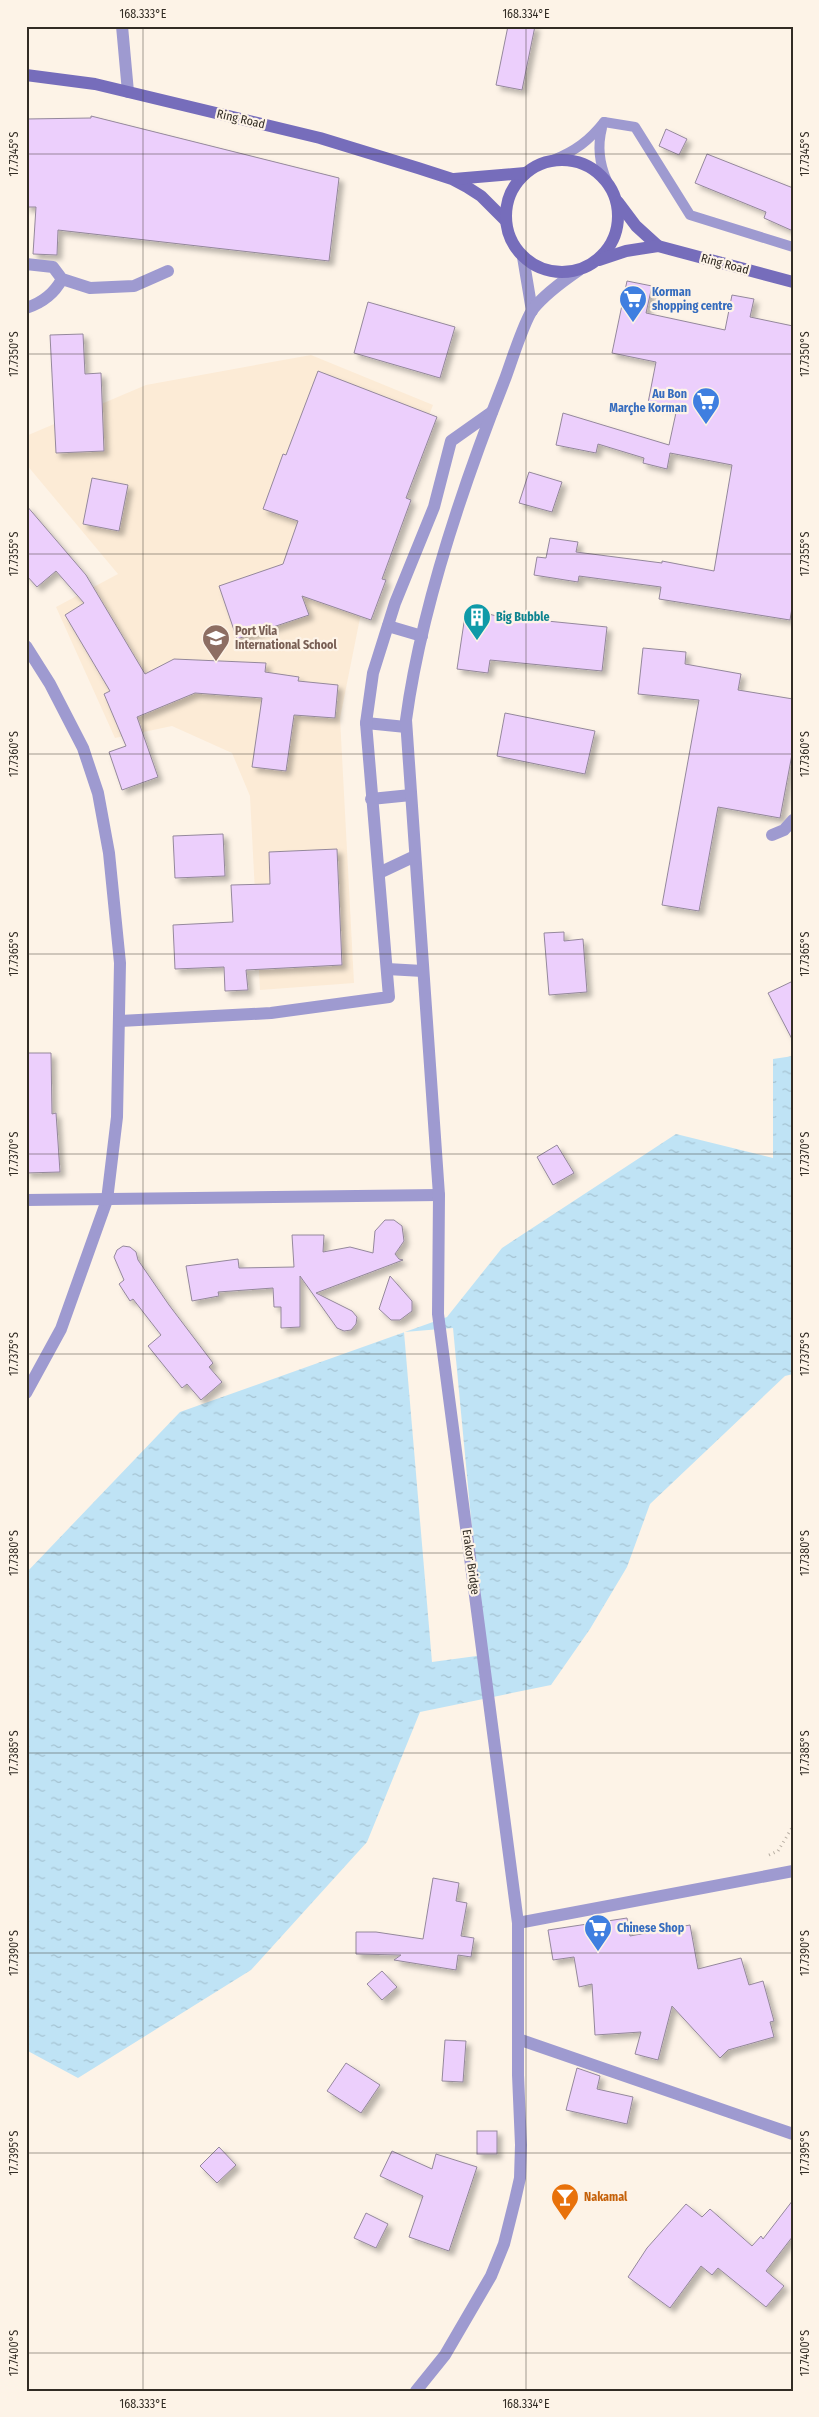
<svg xmlns="http://www.w3.org/2000/svg" width="819" height="2417" font-family="'Fira Sans Condensed',sans-serif">
  <style>
    .built { fill: #fcebd6 }
    .water { fill: url(#water-ripples) }
    .pier { fill: #fdf3e7 }
    .building { fill: #eccffc; stroke: #94889b; filter: url(#shadow) }
    .lines { fill: none; stroke-linecap: round; stroke-linejoin: round }
    .path { stroke: #b5aca1; stroke-width: 3; stroke-dasharray: 1 4; stroke-linecap: butt }
    .service { stroke: #9e9ad0; stroke-width: 10 }
    .minor { stroke: #9e9ad0; stroke-width: 12 }
    .secondary { stroke: #766dbb; stroke-width: 12 }
    .ticks { fill: none; stroke: #322c24; stroke-width: 1; stroke-opacity: 0.45 }
    .labels { text-anchor: middle; dominant-baseline: central; stroke-width: 4.5; stroke-linejoin: round; paint-order: stroke }
    .street-label { font-size: 12px; fill: #322c24; stroke: #fdf3e7 }
    .shop-label { font-size: 12px; font-weight: bold; fill: #366cbe; stroke: #fdf3e7; text-anchor: start }
    .culture-label { font-size: 12px; font-weight: bold; fill: #0d838f; stroke: #fdf3e7; text-anchor: start }
    .education-label { font-size: 12px; font-weight: bold; fill: #785e54; stroke: #fdf3e7; text-anchor: start }
    .food-label { font-size: 12px; font-weight: bold; fill: #c56008; stroke: #fdf3e7; text-anchor: start }
    .neatline { fill: none; stroke: #322c24; stroke-width: 2 }
    .ticks-label { font-size: 12px; text-anchor: middle; fill: #322c24 }
  </style>
  <defs>
    <pattern id="water-ripples" width="26" height="14" patternUnits="userSpaceOnUse" patternTransform="scale(1.25)"><rect width="26" height="14" fill="#bfe3f5"/><path d="M2 4q2-2 4 0t4 0M15 11q2-2 4 0t4 0" fill="none" stroke="#a5c3d2"/></pattern>
    <filter id="shadow"><feDropShadow dx="4.5" dy="4.5" stdDeviation="2.5" flood-color="#0004"/></filter>
  </defs>
  <rect width="100%" height="100%" fill="#fdf3e7"/>
  <path class="built" d="M311,355L433,405L370,568L340,718L354,983L260,990L250,796L232,753L172,726L115,738L56,607L118,574L26,464V436L146,385Z"/>
  <path class="water" d="M793,1056V1374L785,1376L650,1504L627,1567L590,1629L551,1685L420,1712L367,1842L251,1970L78,2078L26,2050V1573L180,1412L447,1317L502,1248L676,1134L773,1158V1059Z"/>
  <path class="pier" d="M453,1328L484,1655L432,1662L404,1332Z"/>
  <g class="building">
    <path d="M508,26H535L522,90L496,85Z"/>
    <path d="M91,116L339,178L329,261L58,230L57,255L33,254L36,207H26V119L91,118Z"/>
    <path d="M666,129L687,139L679,155L659,146Z"/>
    <path d="M707,154L793,188V231L764,218L766,212L695,183Z"/>
    <path d="M627,281L652,286L646,313L725,330L732,295L754,299L750,317L793,326V602L790,620L659,599L661,587L579,576L578,582L534,575L537,557L546,558L550,538L578,542L576,552L662,563V561L714,571L732,465L670,453L667,469L643,463L644,458L598,444L596,453L556,445L563,413L669,445L677,408L648,403L656,362L612,353Z"/>
    <path d="M368,302L455,327L440,378L354,353Z"/>
    <path d="M83,334L85,374L101,373L104,451L56,453L50,335Z"/>
    <path d="M318,371L437,417L406,498L411,500L382,579L386,580L371,620L302,596L309,615L237,639L219,586L283,564L298,521L263,509L283,454L286,455Z"/>
    <path d="M529,472L562,482L552,512L519,503Z"/>
    <path d="M92,478L128,485L119,531L83,524Z"/>
    <path d="M26,505L86,575L145,674L174,659L266,663L265,672L299,677L298,681L338,685L335,718L294,715L286,771L252,767L262,698L195,693L137,717L158,777L122,790L109,752L126,746L104,694L110,691L65,615L84,603L56,571L37,587L26,575Z"/>
    <path d="M466,609L497,616L607,627L602,671L490,660L488,673L457,669Z"/>
    <path d="M643,648L686,652L685,664L741,674L738,690L793,699V749L780,818L718,807L699,911L662,905L699,700L638,694Z"/>
    <path d="M505,713L595,731L585,774L497,756Z"/>
    <path d="M223,834L225,876L175,878L173,836Z"/>
    <path d="M337,849L342,965L246,970L248,990L225,991L224,967L175,969L173,925L233,922L231,885L270,884L269,852Z"/>
    <path d="M564,932V941L583,939L587,992L549,995L544,933Z"/>
    <path d="M793,981V1041L768,993Z"/>
    <path d="M26,1053H51L52,1114L56,1113L60,1172L26,1173Z"/>
    <path d="M557,1145L574,1173L553,1185L537,1157Z"/>
    <path d="M385,1220H394L402,1226L404,1241L395,1254L399,1259L403,1260L316,1293L352,1311L357,1317L356,1324L351,1330L344,1331L337,1328L300,1276V1327L281,1328V1307H274L273,1288L218,1292L219,1296L192,1301L186,1266L238,1259L239,1268L294,1267L292,1235H324L323,1252L350,1247L373,1253L375,1231Z"/>
    <path d="M123,1246L130,1247L136,1252L138,1260L169,1305L213,1363L209,1367L222,1382L201,1400L187,1384L182,1388L148,1346L161,1335L133,1299L130,1301L119,1284L124,1280L114,1257L117,1250Z"/>
    <path d="M390,1276L412,1301V1311L400,1320H391L379,1309Z"/>
    <path d="M433,1878L459,1883L456,1901L467,1903L461,1936L474,1938L471,1957L458,1955L456,1970L394,1960L401,1955L356,1954V1932H376L423,1939Z"/>
    <path d="M627,1918L630,1936L690,1925L698,1969L741,1958L749,1985L763,1981L774,2021L770,2022L774,2037L728,2050L720,2058L672,2006L658,2060L635,2054L641,2032L595,2035L592,1984L579,1987L574,1957L553,1960L548,1930Z"/>
    <path d="M382,1971L397,1987L382,2000L367,1984Z"/>
    <path d="M445,2040L466,2041L463,2082L442,2081Z"/>
    <path d="M346,2063L380,2085L361,2113L327,2091Z"/>
    <path d="M577,2068L600,2076L597,2089L633,2097L627,2124L566,2110Z"/>
    <rect x="477" y="2131" width="20" height="23"/>
    <path d="M219,2147L236,2165L217,2183L200,2166Z"/>
    <path d="M392,2151L432,2169L436,2154L477,2167L449,2251L409,2237L423,2196L380,2176Z"/>
    <path d="M793,2200V2236L766,2271L784,2286L766,2307L718,2268L712,2275L701,2266L670,2308L628,2277L647,2248L686,2204L702,2217L710,2209L752,2246L761,2236L763,2239Z"/>
    <path d="M366,2213L388,2224L376,2248L354,2238Z"/>
  </g>
  <g class="lines">
    <path class="path" d="M769,1855L778,1851L793,1826"/>
    <g class="service">
      <path d="M604,122L635,127L690,215L793,247"/>
      <path d="M602,128C597,147 599,163 607,181"/>
      <path d="M553,160C575,151 589,141 604,122"/>
    </g>
    <g class="minor">
      <path d="M122,26L128,92"/>
      <path d="M523,257L532,311"/>
      <path d="M26,264L53,267L62,279L90,288L134,286L168,271"/>
      <path d="M26,308C42,303 54,294 62,279"/>
      <path d="M388,626L422,636"/>
      <path d="M26,646L50,684L83,748L98,793L109,853L120,963L117,1117L107,1200L61,1329L26,1393"/>
      <path d="M366,723L406,727"/>
      <path d="M371,799L411,795"/>
      <path d="M772,835L784,830L793,820"/>
      <path d="M379,873L415,856"/>
      <path d="M387,969L423,971"/>
      <path d="M120,1021L271,1013L389,997L366,723L373,673L395,603L434,507L451,441L492,412"/>
      <path d="M26,1200L439,1195"/>
      <path d="M518,1923L793,1871"/>
      <path d="M518,2039L793,2134"/>
      <path d="M416,2391L445,2355L491,2276L504,2244L515,2200L520,2178L521,2145L518,2075V1923L438,1314L439,1195L406,720C421,608 463,485 505,379C511,363 524,321 533,309C545,294 563,281 579,270"/>
    </g>
    <g class="secondary">
      <path d="M26,75L95,84L320,138L418,168L452,179L467,187L481,196L505,220"/>
      <circle cx="562" cy="216" r="56"/>
      <path d="M454,179L525,173"/>
      <path d="M618,202L636,226L658,246"/>
      <path d="M599,260L626,251L658,246L793,282"/>
    </g>
  </g>
  <path class="ticks" d="M143,26V2391M526,26V2391M26,154H793M26,354H793M26,554H793M26,754H793M26,954H793M26,1154H793M26,1354H793M26,1553H793M26,1753H793M26,1953H793M26,2153H793M26,2353H793"/>
  <defs>
    <g id="supermarket-pin" transform="scale(1.4375)"><path d="M0 17L-7.5 6A9.5 9.5 0 1 1 7.5 6Z" fill="#3f7fe0" stroke="#fdf3e7"/><path d="M-6-5.5h2.5l.6 2H6L4.5 2H-2.5L-4.4-4H-6ZM-1.5 3.2a1.3 1.3 0 1 0 .1 0ZM3 3.2a1.3 1.3 0 1 0 .1 0Z" fill="#fff"/></g>
    <g id="building-pin" transform="scale(1.4375)"><path d="M0 17L-7.5 6A9.5 9.5 0 1 1 7.5 6Z" fill="#0f9aa8" stroke="#fdf3e7"/><path d="M-4-6H4V6H1V3H-1V6H-4ZM-2.5-4.3h1.7v1.8h-1.7ZM.8-4.3h1.7v1.8H.8ZM-2.5-1h1.7V.8h-1.7ZM.8-1h1.7V.8H.8Z" fill="#fff"/></g>
    <g id="school-pin" transform="scale(1.4375)"><path d="M0 17L-7.5 6A9.5 9.5 0 1 1 7.5 6Z" fill="#8d6e63" stroke="#fdf3e7"/><path d="M0-5L7-2L0 1L-7-2ZM-4 1L0 2.5L4 1V4Q0 6-4 4Z" fill="#fff"/></g>
    <g id="bar-pin" transform="scale(1.4375)"><path d="M0 17L-7.5 6A9.5 9.5 0 1 1 7.5 6Z" fill="#e8710a" stroke="#fdf3e7"/><path d="M-6-5H6L.8 .8V4.5H3.5V6h-7V4.5H-.8V.8Z" fill="#fff"/></g>
  </defs>
  <g fill-rule="evenodd">
    <use href="#supermarket-pin" x="633" y="299"/>
    <use href="#supermarket-pin" x="706" y="401"/>
    <use href="#building-pin" x="477" y="617"/>
    <use href="#school-pin" x="216" y="638"/>
    <use href="#supermarket-pin" x="598" y="1928"/>
    <use href="#bar-pin" x="565" y="2197"/>
  </g>
  <g class="labels">
    <g class="street-label">
      <text transform="translate(241 119) rotate(13)">Ring Road</text>
      <text transform="translate(725 264) rotate(15)">Ring Road</text>
      <text transform="translate(471 1562) rotate(82)">Erakor Bridge</text>
    </g>
    <g class="shop-label">
      <text x="652" y="292">Korman<tspan x="652" dy="14">shopping centre</tspan></text>
      <text x="687" y="394" text-anchor="end">Au Bon<tspan x="687" dy="14">Marçhe Korman</tspan></text>
      <text x="617" y="1928">Chinese Shop</text>
    </g>
    <g class="culture-label">
      <text x="496" y="617">Big Bubble</text>
    </g>
    <g class="education-label">
      <text x="235" y="631">Port Vila<tspan x="235" dy="14">International School</tspan></text>
    </g>
    <g class="food-label">
      <text x="584" y="2197">Nakamal</text>
    </g>
  </g>
  <rect width="819" height="2417" fill="none" stroke="#fdf3e7" stroke-width="55"/>
  <rect x="28" y="28" width="764" height="2362" class="neatline"/>
  <g class="ticks-label">
    <text x="143" y="18">168.333°E</text>
    <text x="526" y="18">168.334°E</text>
    <text transform="translate(14 154) rotate(-90)" y="4">17.7345°S</text>
    <text transform="translate(805 154) rotate(-90)" y="4">17.7345°S</text>
    <text transform="translate(14 354) rotate(-90)" y="4">17.7350°S</text>
    <text transform="translate(805 354) rotate(-90)" y="4">17.7350°S</text>
    <text transform="translate(14 554) rotate(-90)" y="4">17.7355°S</text>
    <text transform="translate(805 554) rotate(-90)" y="4">17.7355°S</text>
    <text transform="translate(14 754) rotate(-90)" y="4">17.7360°S</text>
    <text transform="translate(805 754) rotate(-90)" y="4">17.7360°S</text>
    <text transform="translate(14 954) rotate(-90)" y="4">17.7365°S</text>
    <text transform="translate(805 954) rotate(-90)" y="4">17.7365°S</text>
    <text transform="translate(14 1154) rotate(-90)" y="4">17.7370°S</text>
    <text transform="translate(805 1154) rotate(-90)" y="4">17.7370°S</text>
    <text transform="translate(14 1354) rotate(-90)" y="4">17.7375°S</text>
    <text transform="translate(805 1354) rotate(-90)" y="4">17.7375°S</text>
    <text transform="translate(14 1553) rotate(-90)" y="4">17.7380°S</text>
    <text transform="translate(805 1553) rotate(-90)" y="4">17.7380°S</text>
    <text transform="translate(14 1753) rotate(-90)" y="4">17.7385°S</text>
    <text transform="translate(805 1753) rotate(-90)" y="4">17.7385°S</text>
    <text transform="translate(14 1953) rotate(-90)" y="4">17.7390°S</text>
    <text transform="translate(805 1953) rotate(-90)" y="4">17.7390°S</text>
    <text transform="translate(14 2153) rotate(-90)" y="4">17.7395°S</text>
    <text transform="translate(805 2153) rotate(-90)" y="4">17.7395°S</text>
    <text transform="translate(14 2353) rotate(-90)" y="4">17.7400°S</text>
    <text transform="translate(805 2353) rotate(-90)" y="4">17.7400°S</text>
    <text x="143" y="2408">168.333°E</text>
    <text x="526" y="2408">168.334°E</text>
  </g>
</svg>
